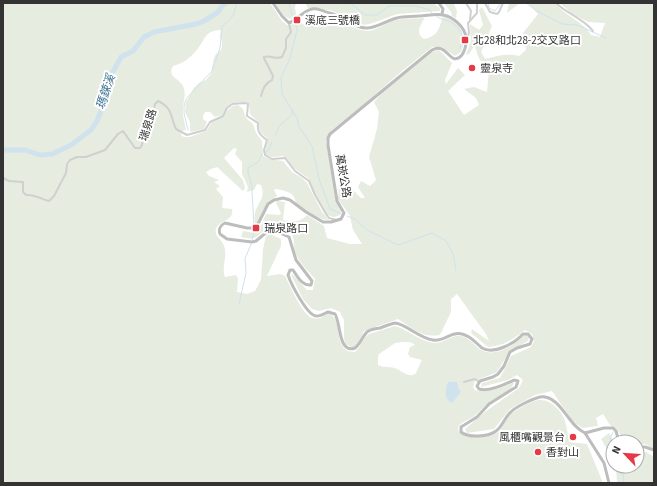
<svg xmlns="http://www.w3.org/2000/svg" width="657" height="486" font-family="'Source Sans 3','Noto Sans TC',sans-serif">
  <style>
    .green { fill: #e6ecdf; fill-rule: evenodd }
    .water { fill: #cfe2ee }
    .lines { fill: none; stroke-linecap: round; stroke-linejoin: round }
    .stream { stroke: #cfe2ee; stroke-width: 1 }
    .river { stroke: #cfe2ee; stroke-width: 5 }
    .street { stroke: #d0d0d0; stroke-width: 2 }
    .secondary { stroke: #bdbdbd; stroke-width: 3 }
    .poi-dot { fill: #e63946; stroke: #fff; stroke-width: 1.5 }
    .labels { text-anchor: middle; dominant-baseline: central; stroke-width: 4; stroke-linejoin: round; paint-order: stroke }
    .poi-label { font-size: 11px; fill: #333; stroke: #fff; text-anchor: start }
    .street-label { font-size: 11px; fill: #333; stroke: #fff }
    .water-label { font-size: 12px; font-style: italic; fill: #3f7597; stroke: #fff }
  </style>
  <rect width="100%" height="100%" fill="#fff"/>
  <g class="green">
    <path d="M3,3H270L282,21L287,25H291L297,21L305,25L312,22L319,14C336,11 351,31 368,31C375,31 388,22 396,20C404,18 415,19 424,18V19C419,27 416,34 424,39C436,37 440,29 442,18L444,17C460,22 468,36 461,52L455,56L442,47H432L402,71L362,106L333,129L328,135L326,141L335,199L341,211L340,215L334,217L327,215L316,196L308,178L295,169L283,156L272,157L266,155L265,151L268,139C261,132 259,133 259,123L250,114L249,105L247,102L231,103L227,107L222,115L215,117L210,112H205L203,116V119L207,122L204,129L191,132L190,130V122L185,112L186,102L194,88L199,83L206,80L211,74L214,58L216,54L221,50L222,47V42L220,36L221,30C204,30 205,41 196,51C190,58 182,64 173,66C166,78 182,78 184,89C186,96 183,101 183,108C182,115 185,123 186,130L182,131L181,135L184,137H190L206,131L212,122L224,116L227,111L232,106L238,105L243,109L246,118L253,124L256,133L262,141L263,156L270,159L283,161L292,172L302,178L307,183L322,212L329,220C317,220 305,210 296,204C295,192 286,191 276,189L274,190L277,196C275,198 272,199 269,202C263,208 260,218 257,226H255C255,222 254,216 255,213C258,201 266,199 261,185L257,184L254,190L247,192L248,187L242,174V162L235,154L237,149L234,148L224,158L243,180L245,188L243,191L217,167L211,169L206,172L209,176L219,180L214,182L220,186L216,189L223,197L222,208L232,209C234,221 222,219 217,227C212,235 222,239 224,246C228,256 221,267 225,277L236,275L238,279L237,292L247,294L255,291L261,280L263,249L266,236L270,234L281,239V246L267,276L280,274L285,276C290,286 302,314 312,318C318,320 322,317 327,314C346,315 330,353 355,352C361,346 363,338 369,334L395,326C407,329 419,341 434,343C444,344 454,332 464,337C470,339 475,346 481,350C496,358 514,345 525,335H527L529,338L528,341L510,351L497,372L475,381L473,387L475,390C484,394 505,387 513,382L514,383C510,393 498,396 490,402C483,406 479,413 473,417C468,420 460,422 458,428L459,432C467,438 490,439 498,432C503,428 505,419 510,415C515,410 534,399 541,400C551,400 562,411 565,421C567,428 568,435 569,442L587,444L603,483H3ZM402,342C407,342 411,341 415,345L410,347L408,354L410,357L422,360C419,364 418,371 415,374C409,378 402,371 397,369C391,366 384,368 378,365V357L379,354L395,343Z"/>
    <path d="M275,3H296L295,7L296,15L291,19C283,17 279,9 275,3Z"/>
    <path d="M305,3H433L440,8V11L397,14L373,23L364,25L332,11L319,8H308Z"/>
    <path d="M444,3L454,4L457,11L456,18L452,16L451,12Z"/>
    <path d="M509,3H555C565,16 583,21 591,35L600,37L605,23L588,22L571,13L560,3H654V449L645,444L637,445V442L624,441L617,429L610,425L603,414L596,418L598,426L582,428L571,419L552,391L535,395L510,409L494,429L467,433L465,429L485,412L519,388L523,380L517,375L508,380L481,387L482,383L500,378L511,356L531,347L534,341L532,334L525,330C514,339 503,346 488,347L471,333L472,329L489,341L486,334L457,294L451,299V312L440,335C422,338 413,329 398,319L364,331L357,347L353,348L345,344L344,338V320L340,312L331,308L319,311L312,309L303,299L291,275L292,274L307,290H313L315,279C309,272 301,264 296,255C291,243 299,235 283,229C279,228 276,226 271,227C256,231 263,242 241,237L243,231L255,233L260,228L266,214L280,215L281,213L276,203L277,201L285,202L283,220C293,222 299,223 307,215L324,226L327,238L350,244H362L353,230L350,216L338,199L339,185L349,186L361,198H365L358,187L361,181L370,186L376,180L369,157L377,129L379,112L374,102L381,94L432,52L439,50L452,63L445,80L446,84L458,68L465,75L448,91L464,115L479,105L476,98L464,89L474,87L487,92L489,70C480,62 477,56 475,45L469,54L466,55L471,41L470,24L479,30L483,25L479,10L482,7L492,26L481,52L485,59C496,56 509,53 519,56L526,50L523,33L538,14L529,4L520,3L507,13Z"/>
    <path d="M609,433L614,442H613V460L601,439Z"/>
    <path d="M646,452L654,457V483H617L616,466H637V454Z"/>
  </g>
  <path class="water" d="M448,382H457L458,388L461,392L452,403C444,399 445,390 448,382Z"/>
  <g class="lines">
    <g class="stream">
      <path d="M289,3L292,14L294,18"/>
      <path d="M350,3L365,15H377L389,6H416L430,10L432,13"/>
      <path d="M488,3L489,8L495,11L501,3"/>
      <path d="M505,3H519"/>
      <path d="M526,3L537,11L562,24L577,25L606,38"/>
      <path d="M435,15C442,21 446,19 453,23C462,29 465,38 460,48"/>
      <path d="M295,21L297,30L290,58L281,78L282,94L297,118L299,127L312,146L319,179L330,209L342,214"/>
      <path d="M188,130L184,113V106L186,99L212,71L220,48L222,27L233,16L237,3"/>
      <path d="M275,135L280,125L292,115V110"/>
      <path d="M266,152L268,151L272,142"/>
      <path d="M347,216L355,219L367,230L398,245L432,233L446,241L453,253L456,271"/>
      <path d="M254,226L252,191C253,182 247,176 248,168L258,162L262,154"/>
      <path d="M252,240L254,231"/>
      <path d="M239,304L246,273L245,259L251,244"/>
      <path d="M613,450C609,443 609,439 613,432"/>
      <path d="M622,466L624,483"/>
    </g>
    <path class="river" d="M3,150H25L40,155L52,154L71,145L91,130L97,121L103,106L109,79L121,57L133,51L144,37L154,32L196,24L204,21L217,13L223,5L226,3"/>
    <g class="street">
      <path d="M466,3L471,11L470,19"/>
      <path d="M485,3L490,12L497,14L499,12L503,3"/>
      <path d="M556,3C567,14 583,18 593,31"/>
      <path d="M467,40L469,33L468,23L477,13V3"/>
      <path d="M261,96C263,89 265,83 272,80L273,76L264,58V57C270,55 276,60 282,57L286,48V39L291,32L289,23"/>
      <path d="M3,178L9,181L23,182V192L26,195C35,194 40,199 49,201L54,196L66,173L67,164L70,160L77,157H86L105,150L118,134L123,131L135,148H140L142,145L144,131L152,117L155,104L158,101C174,109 170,117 176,129L187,135L205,130L210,122L223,116L227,108L232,104L245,103L248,104L247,116L258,123C257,132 260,135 267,140L264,150L265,155L272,159L285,158L295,171L309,181L315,195L326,214L329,218L337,220"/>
      <path d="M464,382L475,379L479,382"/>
    </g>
    <g class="secondary">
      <path d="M273,3L282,16L289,23C297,20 303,11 312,9C316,8 320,10 324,11C328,13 332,13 335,15C345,18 355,28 366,28C374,29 388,20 397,18C404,16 412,17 419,16C426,16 436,13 443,15C453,17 464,26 466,37C467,42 465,53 460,57C449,65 447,42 432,50L330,134L328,138V145L337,201L344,213L341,219L331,222H323L306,212L290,200L283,198L274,200L268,204L256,228H247L225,223C221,225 218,229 220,234L227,239L252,242L256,241L268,231L280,233L289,237L296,260L312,281L311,285C302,286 297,276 293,270H290L288,275C291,284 307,315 316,316C320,317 325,313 328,312L335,314C341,323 338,354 355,348C360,344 362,338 366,333C369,329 375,329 380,328C385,326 390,324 395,323C404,323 421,339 433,340C444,342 451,331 462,334C471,336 476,343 482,348C494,355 515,343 523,334H528L532,339L530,344L517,348L510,352L504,366L498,374L493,377L480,381L477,386L479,389C488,392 506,384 514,380L518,381L516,387L489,404L477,417L461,427V432C468,438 489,437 496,431C502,427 504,419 509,414C513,408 538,395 545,397C562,400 569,426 585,433"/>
      <path d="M439,3L443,9L442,14"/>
      <path d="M585,433L604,463L609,483"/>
      <path d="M585,433L604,428H613L616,431L619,442"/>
      <path d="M637,447H645L654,450"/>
    </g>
  </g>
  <g class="poi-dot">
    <rect x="293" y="16" width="8" height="8" rx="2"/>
    <rect x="461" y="36" width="8" height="8" rx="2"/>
    <circle cx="472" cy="68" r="4"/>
    <rect x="252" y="224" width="8" height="8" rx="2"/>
    <circle cx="573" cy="437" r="4"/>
    <circle cx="538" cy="452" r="4"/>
  </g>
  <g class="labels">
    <g class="poi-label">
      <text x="305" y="20">溪底三號橋</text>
      <text x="473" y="40">北28和北28-2交叉路口</text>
      <text x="480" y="68">靈泉寺</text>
      <text x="264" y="228">瑞泉路口</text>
      <text x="565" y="437" text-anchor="end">風櫃嘴觀景台</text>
      <text x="546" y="452">香對山</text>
    </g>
    <g class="street-label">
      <text transform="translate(148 125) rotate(-72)">瑞泉路</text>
      <text transform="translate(343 176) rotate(80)">萬崁公路</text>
    </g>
    <g class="water-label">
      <text transform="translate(106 92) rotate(-72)">瑪鋉溪</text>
    </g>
  </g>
  <rect width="657" height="486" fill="none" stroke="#333333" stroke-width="8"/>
  <g transform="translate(625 454) rotate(295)"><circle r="19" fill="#ffffff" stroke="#adadad"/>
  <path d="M0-3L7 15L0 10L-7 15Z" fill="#e63946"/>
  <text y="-6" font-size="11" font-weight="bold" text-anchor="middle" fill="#333333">N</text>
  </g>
</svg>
